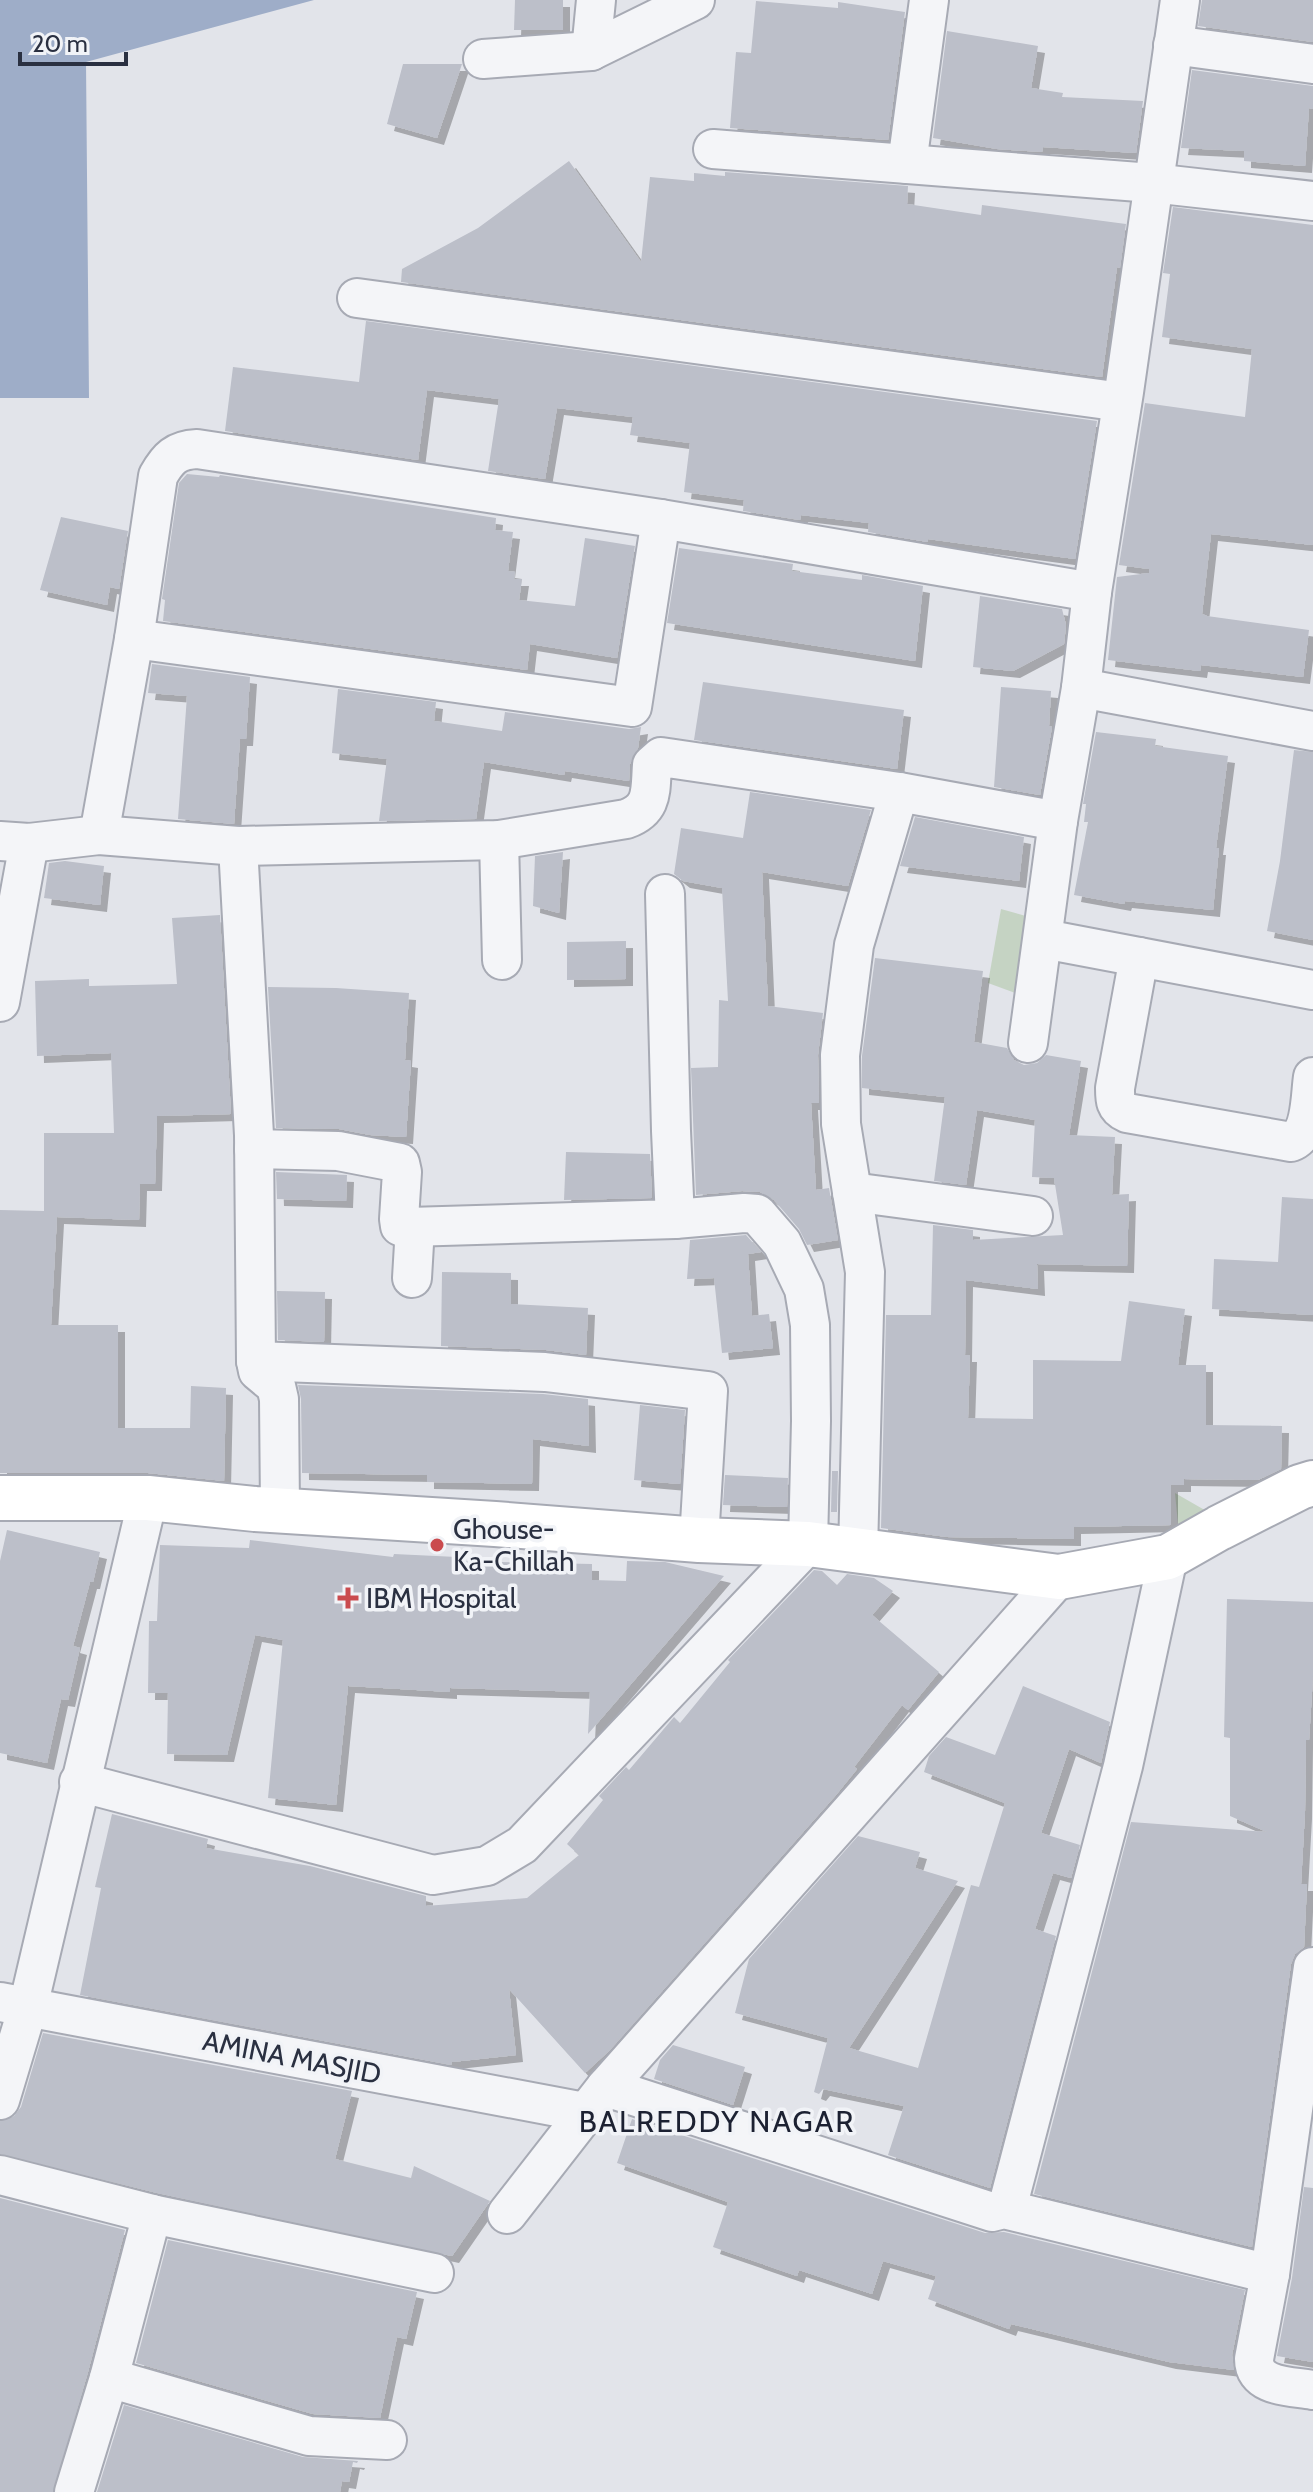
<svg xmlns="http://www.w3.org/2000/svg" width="1313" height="2492" font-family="Cabin,sans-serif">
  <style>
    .green { fill: #c5d3c3 }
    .water { fill: #9eadc8 }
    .building { fill: #bcbfc9; filter: url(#shadow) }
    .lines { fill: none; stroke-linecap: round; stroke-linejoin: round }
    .street-casing { stroke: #a7aab4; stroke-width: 42 }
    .secondary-casing { stroke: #a7aab4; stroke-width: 48 }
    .street { stroke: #f4f5f8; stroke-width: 38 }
    .secondary { stroke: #fff; stroke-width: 44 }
    .poi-dot { fill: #ca4b4e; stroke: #f1f3f7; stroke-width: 3 }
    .labels { text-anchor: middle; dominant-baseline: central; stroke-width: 7; stroke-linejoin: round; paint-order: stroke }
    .poi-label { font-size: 28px; fill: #2a3041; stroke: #f1f3f7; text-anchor: start }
    .street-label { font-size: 28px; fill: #2a3041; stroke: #f1f3f7 }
    .neighbourhood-label { font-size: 30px; letter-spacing: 2px; fill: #1c2132; stroke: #f1f3f7 }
  </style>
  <defs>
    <filter id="shadow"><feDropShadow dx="7" dy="7" stdDeviation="0" flood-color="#0004"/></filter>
  </defs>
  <rect width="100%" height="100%" fill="#e2e4ea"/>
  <g class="green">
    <path d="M1001,909L1040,920L1029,998L988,983Z"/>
    <path d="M1175,1493L1229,1524H1178Z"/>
  </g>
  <path class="water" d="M0,0H314L86,62L89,398H0Z"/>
  <g class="building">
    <path d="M515,0H563V30H514Z"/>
    <path d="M1202,0H1313V42L1198,26Z"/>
    <path d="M756,1L838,8V2L905,12L888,140L730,128L736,52L751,53Z"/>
    <path d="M947,31L1038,46L1031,88L1063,93L1062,97L1143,101L1136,153L1043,147L1042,152L997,149L933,138Z"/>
    <path d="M403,64H462L437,138L387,124Z"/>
    <path d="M1192,70L1313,86V109L1309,108L1305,166L1244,161V151L1181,148Z"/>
    <path d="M569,161L641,262L650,177L694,181V173L725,176V172L908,186L907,204L981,215L982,205L1126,224L1120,268L1117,267L1102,377L401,282L402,269L478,228Z"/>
    <path d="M1173,207L1313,225V545L1211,534L1202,614L1207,616L1309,630L1303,677L1201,665L1200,671L1108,660L1117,577L1149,573V569L1119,565L1145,403L1245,417L1252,349L1162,337L1170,274L1163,273Z"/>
    <path d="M366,321L1097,421L1075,559L928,539V542L868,532L869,523L801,515L800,520L743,511L744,500L684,492L690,443L630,435L633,417L557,408L545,479L488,471L499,399L427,390L418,460L225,431L233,367L359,382Z"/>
    <path d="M187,474L219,477L220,475L496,518L495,530L513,532L508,571L515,572L514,579H522L519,600L575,606L585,538L635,546L617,658L530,644L527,670L163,621L165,600L162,599L179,483Z"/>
    <path d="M61,517L128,531L119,589L110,587L107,605L40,590Z"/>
    <path d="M679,548L793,564L792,571L862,580V575L923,586L915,661L667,623Z"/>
    <path d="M980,596L1062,609L1066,625L1064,644L1013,671L973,667Z"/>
    <path d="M152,664L250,677L246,739H240L234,824L178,819L187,696L148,693Z"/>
    <path d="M703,682L904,710L897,769L694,740Z"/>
    <path d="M1001,687L1051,691L1049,726L1052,727L1040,795L994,787Z"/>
    <path d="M338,689L436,702L434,721L502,731L505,712L629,729L641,727L638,748L630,764L629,781L565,771L564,775L484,762L476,819L379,821L387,759L332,753Z"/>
    <path d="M1096,732L1156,739L1155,746L1228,756L1216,848H1219L1213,910L1125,901L1124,904L1074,895L1088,822H1084L1086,804H1083Z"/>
    <path d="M1294,750L1313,752V940L1267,931L1280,861Z"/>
    <path d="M750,792L871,810L848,886L762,872L768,1006L823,1013L818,1055L819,1103H811L816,1190L829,1188L838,1240L807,1245L799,1229L774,1200L760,1192L742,1191L696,1195L691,1068L718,1067L719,1000L728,1001L722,888L683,881L674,874L681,828L743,838Z"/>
    <path d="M915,817L1024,837L1019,881L900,866Z"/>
    <path d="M563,852L559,913L533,906L535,856Z"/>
    <path d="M65,861L104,866L100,905L44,898L49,863Z"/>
    <path d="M220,915L231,1114L157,1116L155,1184H140L139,1220L57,1217L51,1325H118V1428H190L191,1386L226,1388L224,1481L148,1473H0V1210L44,1211V1133H114L111,1053L37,1056L35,981L89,979V986L177,984L172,918Z"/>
    <path d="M626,941V979L567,980V942Z"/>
    <path d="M875,958L983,971L974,1042L1007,1048L1014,1060L1024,1065L1037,1063L1046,1055L1081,1061L1069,1135L1115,1137L1112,1195L1129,1194L1127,1266L1037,1264L1038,1289L966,1280L965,1355H970L968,1418L1033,1419V1360L1121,1361L1129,1301L1185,1309L1178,1365H1206V1425L1282,1426L1281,1469L1258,1480L1184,1479V1485H1171V1525L1074,1527V1539L947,1537L881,1528L886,1315H931L933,1225L973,1230V1240L1063,1235L1054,1178L1032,1177L1035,1120L977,1110L966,1185L934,1181L945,1097L862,1088V1056Z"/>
    <path d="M268,987L336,988L409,993L405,1060L411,1061L406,1137L370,1135L339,1129L276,1128Z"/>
    <path d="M566,1152L650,1154L652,1198L564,1200Z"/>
    <path d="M276,1172L347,1175L346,1201L277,1199Z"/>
    <path d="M1282,1197L1313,1199V1315L1212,1309L1214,1259L1278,1262Z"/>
    <path d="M746,1235L761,1252L748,1254L752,1316L769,1314L773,1348L722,1353L714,1278L687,1279L690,1240Z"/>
    <path d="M442,1272L511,1273V1304L588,1308L586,1355L546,1350L441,1346Z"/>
    <path d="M277,1291L325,1292L324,1342L278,1340Z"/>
    <path d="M298,1385L543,1394L588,1399L589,1446L533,1439L532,1484L427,1482V1475L302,1473L301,1399Z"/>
    <path d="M640,1405L685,1410L680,1484L634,1480Z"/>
    <path d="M832,1471H838L837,1512H831Z"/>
    <path d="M725,1475L788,1478L787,1507L723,1505Z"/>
    <path d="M7,1530L100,1552L93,1582H90L73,1646L80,1648L68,1700L61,1699L47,1763L0,1753V1561Z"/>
    <path d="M250,1540L393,1557L394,1554L457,1557L456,1561L592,1564V1580L626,1581L627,1561L665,1562L724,1576L588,1734L590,1692L450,1688V1692L348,1686L336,1805L268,1798L283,1640L255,1635L227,1755L167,1754L168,1693H148L149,1621H157L160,1545L249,1548Z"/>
    <path d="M814,1570L822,1571L837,1585L847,1574L874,1578L893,1591L872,1615L939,1672L908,1710L902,1705L854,1767L857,1769L836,1795L610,2050L585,2073L509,1989L516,2055L452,2062L451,2065L80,1995L101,1888L95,1887L112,1814L208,1839L206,1848L310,1866L426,1896V1906L527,1898L579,1855L567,1844L603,1800L599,1796L626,1767L629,1770L674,1717L680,1723L730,1662L728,1660Z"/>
    <path d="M1227,1599L1313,1602V1676L1309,1740H1306L1305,1812L1301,1884H1307L1304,1947L1295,1954L1291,1964L1252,2247L1034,2194L1131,1822L1267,1832L1230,1816V1738L1224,1737Z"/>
    <path d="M1023,1686L1110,1722L1101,1763L1069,1749L1041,1833L1080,1845L1071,1878L1053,1873L1035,1929L1056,1936L990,2188L888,2155L904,2106L823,2089L819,2094L814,2092L828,2038L735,2013L749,1959L858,1836L920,1852L915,1868L958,1881L849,2048L918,2068L971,1885L979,1887L1005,1803L924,1772L929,1756L946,1737L995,1755Z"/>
    <path d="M43,2033L352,2091L335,2159L411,2178L414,2166L490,2201L452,2256L157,2193L0,2154V2121L14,2116L21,2107Z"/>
    <path d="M673,2045L745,2067L733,2105L654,2079L660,2060Z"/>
    <path d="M632,2119L985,2233L1004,2232L1245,2290L1232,2355L1234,2370L1169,2362L1011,2324L1009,2329L928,2299L936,2276L883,2261L872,2294L799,2270L797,2276L713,2247L728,2202L617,2163Z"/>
    <path d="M1304,2187L1313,2188V2362L1277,2356L1292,2278Z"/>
    <path d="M0,2198L125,2230L88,2372L53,2492H0Z"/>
    <path d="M168,2240L417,2292L406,2339L397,2337L380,2418L313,2414L136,2363Z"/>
    <path d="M124,2405L303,2457L358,2461L357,2463L353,2462L349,2482L342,2481L340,2492H97Z"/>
  </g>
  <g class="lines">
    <g class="street-casing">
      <g id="street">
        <path d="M1173,45L1313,64"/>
        <path d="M591,51L596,0"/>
        <path d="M483,59L591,51L695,0"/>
        <path d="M713,149L1152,183L1313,201"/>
        <path d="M907,164L929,0"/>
        <path d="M357,298L1122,402"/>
        <path d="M134,639L632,707L661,519"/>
        <path d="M1081,688L1313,731"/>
        <path d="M99,835L134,639L158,476C168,458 176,450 197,449L661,519L1092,592"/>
        <path d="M499,840L502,960"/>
        <path d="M0,841L29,843L99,835L238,846L499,840L626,819C654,809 650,790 652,765L661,757L899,792L1058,821"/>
        <path d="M238,846L254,1135L256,1361L258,1371L276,1386L279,1399L280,1510"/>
        <path d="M1044,939L1313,990"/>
        <path d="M1139,957L1115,1088C1115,1100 1115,1108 1127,1113L1291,1142C1312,1134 1310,1096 1313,1077"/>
        <path d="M0,1002L29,843"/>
        <path d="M1028,1043L1058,821L1081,688L1092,592L1124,392L1180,0"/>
        <path d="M254,1149L338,1151L400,1163L402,1172L399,1219L400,1226L409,1227L675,1219L671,1131L665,894"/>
        <path d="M852,1192L1033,1216"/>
        <path d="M412,1278L415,1227"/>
        <path d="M256,1361L545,1372L708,1391L699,1540"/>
        <path d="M858,1552L865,1272L841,1124L840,1055L854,945L899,792"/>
        <path d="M79,1782L433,1875L487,1866L522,1845L808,1544L811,1421L810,1325L804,1289L782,1243L757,1214L744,1213L675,1219"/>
        <path d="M1313,1967L1270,2274L1254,2359C1254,2388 1292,2386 1313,2390"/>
        <path d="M0,2002L584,2112"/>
        <path d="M606,2087L992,2212L1004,2209L1270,2274"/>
        <path d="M0,2100L28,2007L148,1498"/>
        <path d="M0,2175L152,2214L434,2273"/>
        <path d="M1004,2209L1009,2201L1123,1766L1168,1557"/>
        <path d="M507,2214L606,2087L1059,1577"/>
        <path d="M109,2378L309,2436L387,2440"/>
        <path d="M74,2492L109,2378L152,2214"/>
      </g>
    </g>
    <g class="secondary-casing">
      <path id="secondary" d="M0,1498H148L255,1509L495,1524L699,1540L808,1544L1059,1577L1168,1557L1219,1528L1300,1487L1313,1483"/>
    </g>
    <use href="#street" class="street"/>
    <use href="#secondary" class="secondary"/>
  </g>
  <g class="poi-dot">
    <circle cx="437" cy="1545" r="8"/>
    <path d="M344 1586h8v8h8v8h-8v8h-8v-8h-8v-8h8z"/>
  </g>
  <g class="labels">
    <g class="poi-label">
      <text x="453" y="1529">Ghouse-<tspan x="453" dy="32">Ka-Chillah</tspan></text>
      <text x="366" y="1598">IBM Hospital</text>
    </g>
    <g class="street-label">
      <text transform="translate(292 2057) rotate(11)">AMINA MASJID</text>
    </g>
    <g class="neighbourhood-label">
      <text x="717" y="2121">BALREDDY NAGAR</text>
    </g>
  </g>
  <path d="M20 52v12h106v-12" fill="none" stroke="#2a3041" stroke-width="4"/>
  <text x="32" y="52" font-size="24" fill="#2a3041" stroke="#f1f3f7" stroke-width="6" paint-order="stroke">20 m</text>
</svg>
